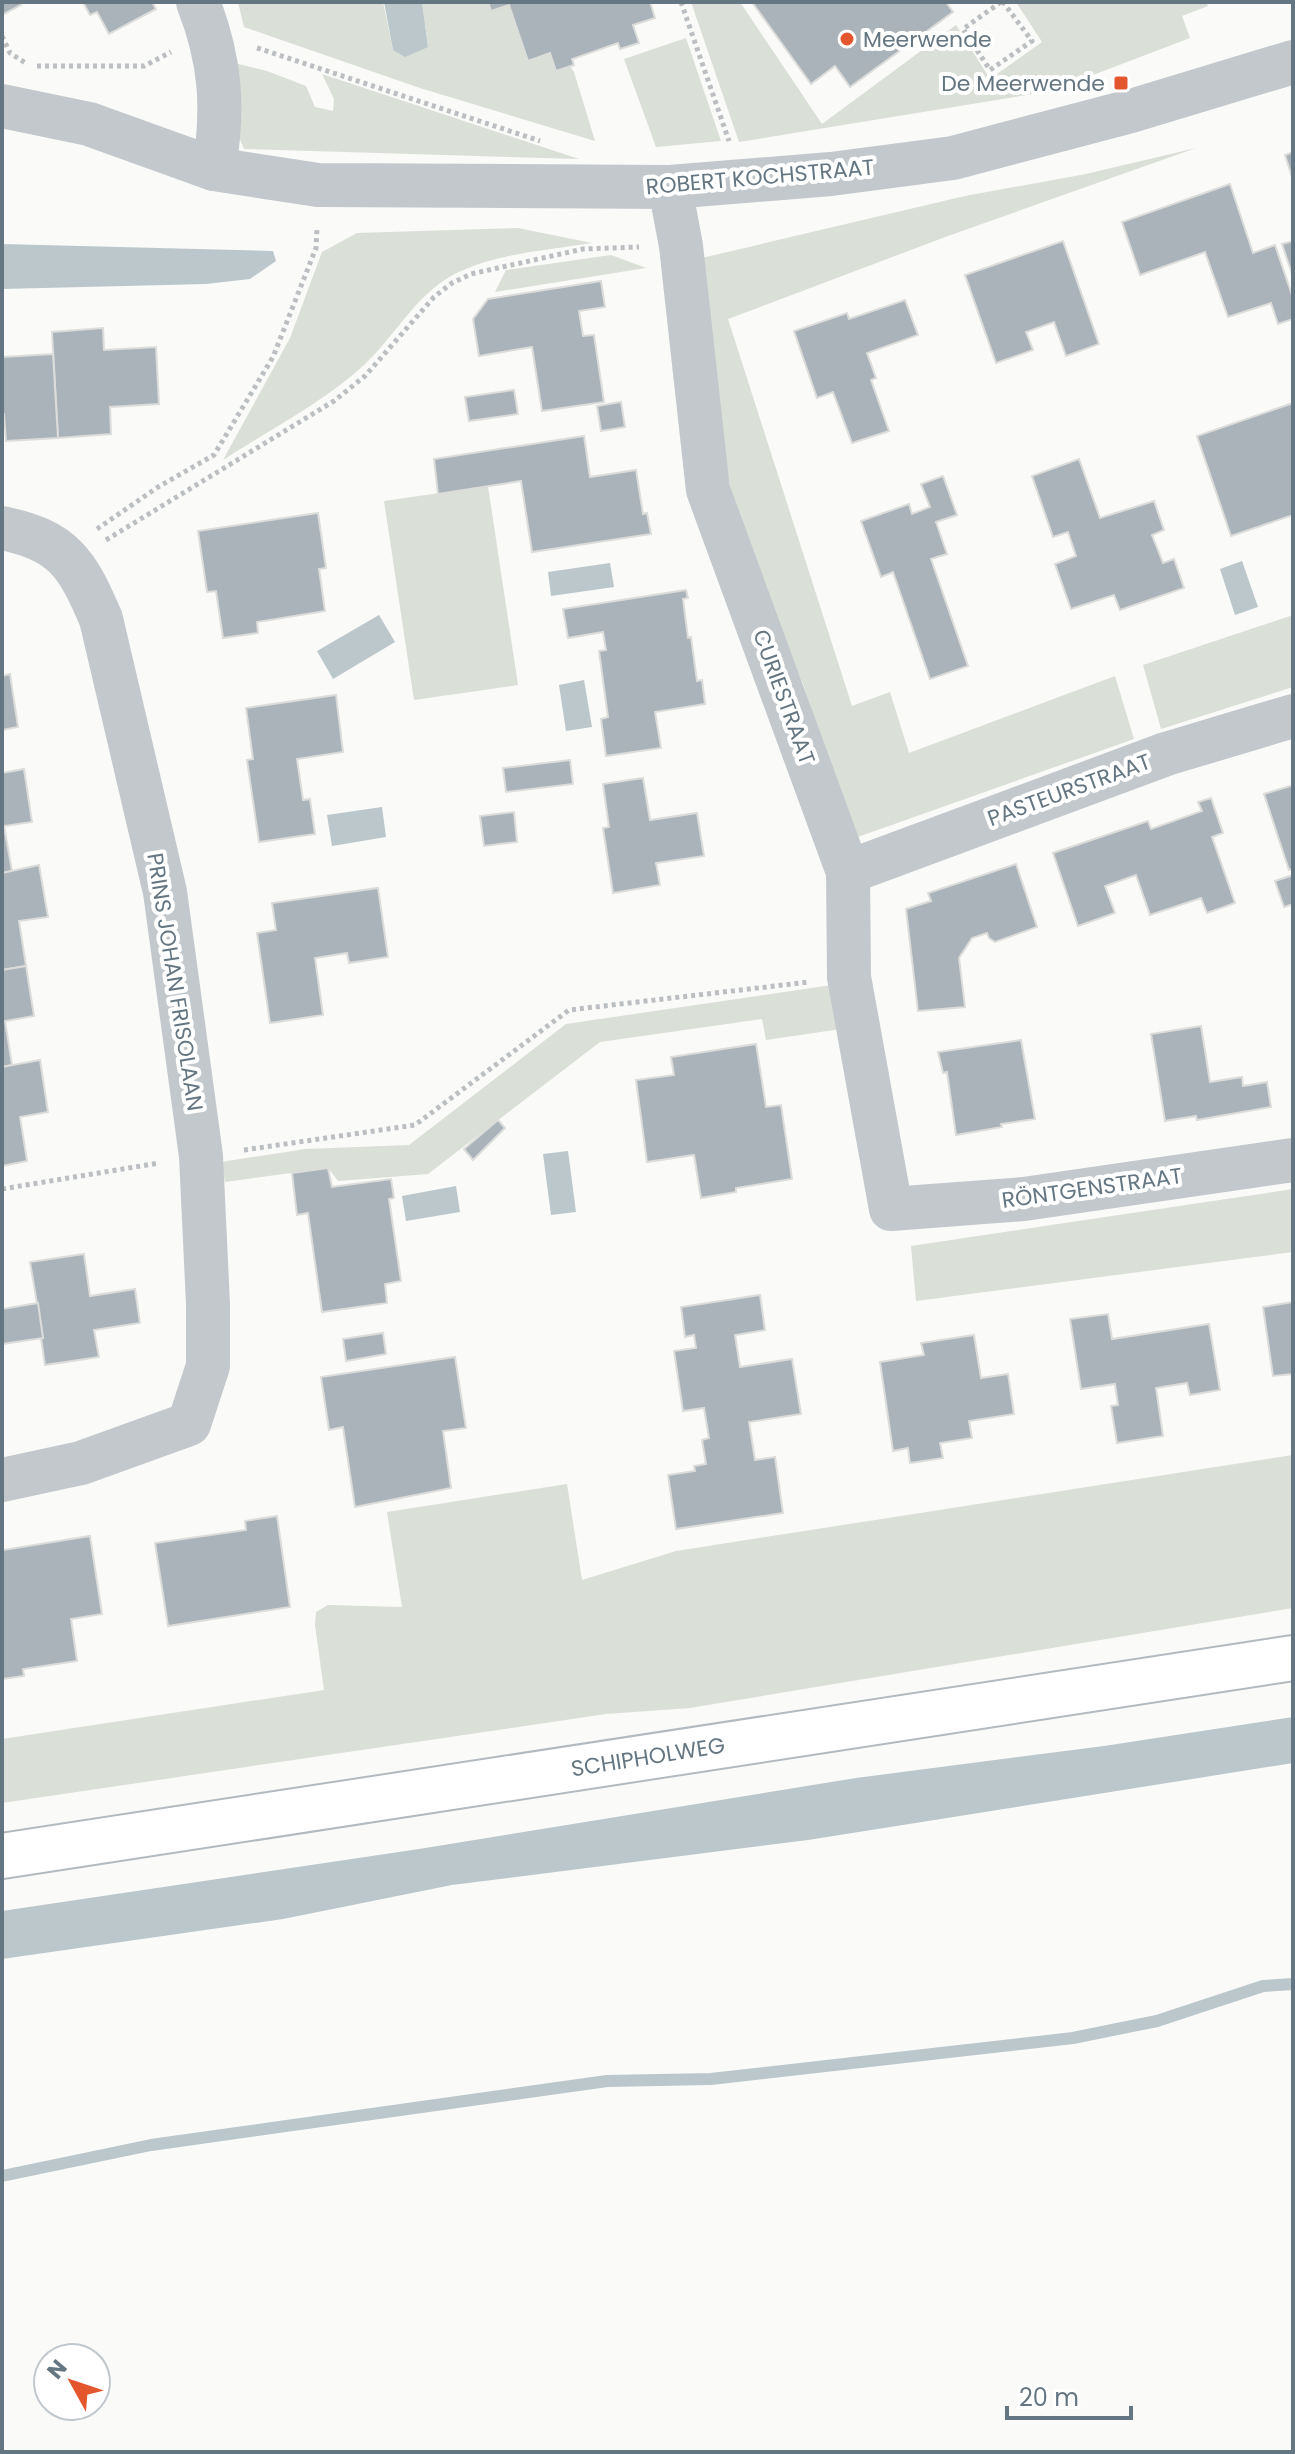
<svg xmlns="http://www.w3.org/2000/svg" width="1295" height="2454" font-family="Poppins,sans-serif">
  <style>
    .green { fill: #dadfd7 }
    .water { fill: #bbc7cb }
    .lines { fill: none; stroke-linecap: round; stroke-linejoin: round }
    .stream { stroke: #bbc7cb; stroke-width: 12 }
    .building { fill: #aab3b9; stroke: #dcdcda; stroke-width: 2 }
    .secondary-casing { stroke: #b3babf; stroke-width: 48 }
    .path { stroke: #bbbfc2; stroke-width: 5; stroke-dasharray: 4 4; stroke-linecap: butt }
    .minor { stroke: #c3c8cc; stroke-width: 44 }
    .secondary { stroke: #fff; stroke-width: 44 }
    .poi-dot { fill: #e4572e; stroke: #fff; stroke-width: 3 }
    .labels { text-anchor: middle; dominant-baseline: central; stroke-width: 8; stroke-linejoin: round; paint-order: stroke }
    .poi-label { font-size: 22px; fill: #657683; stroke: #fff; text-anchor: start }
    .street-label { font-size: 22px; fill: #657683; stroke: #fff }
  </style>
  <rect width="100%" height="100%" fill="#fafaf8"/>
  <g class="green">
    <path d="M238,2H383L393,50L428,46L422,2H527L574,72L595,141L420,88L244,27Z"/>
    <path d="M691,2H740L822,124L956,25L990,79L1042,42L1016,2H1206L1208,6L1182,16L1190,38L1051,91L739,142Z"/>
    <path d="M686,38L721,141L656,147L624,59Z"/>
    <path d="M234,63L267,71L306,86L315,107L333,111L334,99L322,74L579,159L244,149L238,135Z"/>
    <path d="M1196,148L948,236L728,319L852,706L890,692L909,753L1115,676L1134,739L852,839L803,684L751,566L731,491L708,373L702,258L965,196L1086,174Z"/>
    <path d="M518,228L592,243C549,250 501,253 461,271C418,290 398,333 365,364C327,400 268,431 223,460L290,338L322,252L357,233Z"/>
    <path d="M611,255L646,268L495,292L506,270Z"/>
    <path d="M488,486L518,685L414,700L384,501Z"/>
    <path d="M1293,615V687L1161,729L1143,665Z"/>
    <path d="M832,985L841,1029L766,1040L762,1019L600,1042L428,1174L338,1181L328,1168L225,1182L221,1162L305,1149L409,1145L566,1024Z"/>
    <path d="M1293,1189V1252L916,1301L911,1246Z"/>
    <path d="M1293,1455V1608L690,1708L606,1714L2,1803V1739L324,1690L315,1625L316,1612L328,1605L402,1607L387,1512L567,1484L582,1580L676,1551Z"/>
  </g>
  <g class="water">
    <path d="M384,2H422L428,47L405,57L393,50Z"/>
    <path d="M2,244L273,251L276,261L250,279L206,284L2,289Z"/>
    <path d="M1242,561L1258,607L1235,615L1220,569Z"/>
    <path d="M610,563L614,587L551,596L548,572Z"/>
    <path d="M379,615L395,642L333,679L317,651Z"/>
    <path d="M584,680L592,727L566,731L559,685Z"/>
    <path d="M382,807L386,837L332,846L327,815Z"/>
    <path d="M568,1151L576,1212L551,1215L543,1154Z"/>
    <path d="M456,1186L460,1212L406,1221L402,1196Z"/>
    <path d="M1293,1717V1763L808,1840L452,1885L283,1919L2,1959V1911L419,1849L856,1778L1104,1746Z"/>
  </g>
  <g class="lines">
    <path class="stream" d="M2,2176L151,2145L607,2081L711,2079L1073,2038L1157,2021L1263,1986L1293,1984"/>
  </g>
  <g class="building">
    <path d="M2,2H19L21,5L2,15Z"/>
    <path d="M83,2H152L156,9L109,34L97,12L90,15Z"/>
    <path d="M488,2H650L655,18L633,25L639,43L620,49L618,43L572,59L574,65L556,71L550,53L528,61L509,5L491,11Z"/>
    <path d="M752,2H946L953,12L850,87L835,66L811,84Z"/>
    <path d="M1293,152V180L1285,155Z"/>
    <path d="M1230,184L1253,253L1275,245L1293,298V319L1278,324L1271,303L1228,317L1205,252L1140,275L1122,222Z"/>
    <path d="M1063,241L1099,344L1066,356L1054,322L1026,332L1033,350L996,363L965,275Z"/>
    <path d="M1293,241V277L1282,244Z"/>
    <path d="M601,281L605,307L579,311L583,336L594,335L604,402L542,411L532,347L479,356L473,319L488,299Z"/>
    <path d="M905,300L918,335L867,353L876,378L871,380L889,431L852,443L833,392L817,398L794,331L847,313L849,319Z"/>
    <path d="M103,328L104,350L156,347L159,404L110,407L111,434L58,438L52,332Z"/>
    <path d="M53,354L58,438L6,441L4,414H2V357Z"/>
    <path d="M514,390L518,414L469,421L465,397Z"/>
    <path d="M621,402L625,427L601,431L597,406Z"/>
    <path d="M1293,403V515L1231,536L1197,436Z"/>
    <path d="M584,436L590,477L636,470L643,514L647,513L651,534L532,552L521,481L438,494L434,459Z"/>
    <path d="M1079,459L1100,518L1154,501L1164,530L1152,535L1163,563L1174,559L1184,588L1120,610L1114,595L1071,609L1055,564L1076,556L1068,532L1053,537L1032,476Z"/>
    <path d="M943,476L957,515L936,522L947,554L931,559L968,666L930,679L893,572L881,577L861,521L909,504L912,514L930,507L921,484Z"/>
    <path d="M318,513L326,568L319,569L325,611L257,622L258,633L223,638L216,591L207,592L198,531Z"/>
    <path d="M686,590L688,598L683,599L688,638L691,637L697,681L702,680L705,704L655,712L661,748L606,756L601,719L608,717L599,651L606,650L603,632L568,638L563,609Z"/>
    <path d="M10,674L18,727L2,730V676Z"/>
    <path d="M336,695L343,752L297,759L303,800L310,799L315,834L259,842L247,760L253,759L246,708Z"/>
    <path d="M570,760L573,784L506,792L503,768Z"/>
    <path d="M24,769L32,822L4,826L12,871L2,873V773Z"/>
    <path d="M643,778L650,820L697,813L704,856L656,863L660,885L613,893L603,828L609,827L603,784Z"/>
    <path d="M1293,785V869L1289,870L1264,794Z"/>
    <path d="M1211,798L1223,833L1212,837L1235,903L1207,913L1201,898L1150,915L1136,875L1105,886L1115,913L1078,926L1053,853L1148,821L1151,829L1202,811L1198,802Z"/>
    <path d="M514,812L517,842L484,846L480,816Z"/>
    <path d="M1016,864L1037,927L995,942L989,938L987,933L972,938L959,958L965,1007L918,1011L906,909L931,901L928,893Z"/>
    <path d="M39,865L48,917L19,921L26,966L2,970V873Z"/>
    <path d="M1293,875V904L1284,907L1275,881Z"/>
    <path d="M378,888L388,957L349,963L347,953L315,958L323,1015L270,1023L257,933L276,930L272,903Z"/>
    <path d="M26,966L34,1016L5,1021L12,1065L2,1067V970Z"/>
    <path d="M1201,1026L1210,1082L1242,1077L1243,1086L1267,1082L1271,1107L1197,1120L1196,1116L1165,1121L1151,1034Z"/>
    <path d="M1021,1040L1035,1119L1001,1124L1002,1127L956,1135L947,1072L943,1073L938,1052Z"/>
    <path d="M756,1044L766,1107L781,1105L792,1179L736,1188V1192L701,1198L694,1155L647,1162L636,1080L674,1075L671,1057Z"/>
    <path d="M40,1060L48,1112L20,1117L27,1161L2,1166V1067Z"/>
    <path d="M498,1120L505,1128L473,1160L464,1149Z"/>
    <path d="M328,1168L332,1187L391,1179L394,1198L389,1199L401,1281L385,1284L387,1303L322,1312L308,1213L297,1215L292,1173Z"/>
    <path d="M84,1254L90,1296L135,1289L140,1323L94,1330L99,1357L45,1365L41,1338H43L30,1262Z"/>
    <path d="M760,1295L765,1330L735,1335L740,1367L792,1359L801,1414L749,1422L755,1460L775,1457L783,1513L676,1529L668,1475L695,1471L694,1466L706,1464L702,1440L709,1438L704,1408L683,1411L674,1351L696,1348L694,1335L685,1337L681,1307Z"/>
    <path d="M1293,1302V1374L1273,1376L1263,1307Z"/>
    <path d="M38,1303L43,1338L2,1344V1309Z"/>
    <path d="M1108,1314L1112,1339L1209,1324L1220,1390L1190,1395L1187,1383L1156,1388L1163,1436L1117,1443L1111,1406L1118,1405L1115,1384L1081,1389L1070,1319Z"/>
    <path d="M383,1333L386,1354L346,1361L343,1339Z"/>
    <path d="M974,1335L981,1378L1008,1374L1014,1414L969,1421L972,1438L940,1443L943,1458L910,1463L908,1448L893,1451L880,1362L924,1355L921,1343Z"/>
    <path d="M455,1357L466,1428L443,1431L451,1488L355,1507L343,1427L329,1430L321,1377Z"/>
    <path d="M277,1516L290,1607L168,1626L155,1543L246,1530L245,1521Z"/>
    <path d="M90,1536L102,1614L71,1619L77,1661L23,1669L24,1676L2,1679L3,1550Z"/>
  </g>
  <g class="lines">
    <g class="secondary-casing">
      <path id="secondary" d="M2,1856L1293,1658"/>
    </g>
    <g class="path">
      <path d="M681,2L729,141"/>
      <path d="M1001,2L963,29L990,70L1032,41L1003,2"/>
      <path d="M2,36L10,53L27,64"/>
      <path d="M257,48L540,141"/>
      <path d="M37,66H144L171,52"/>
      <path d="M97,529L158,487L214,455L273,357L316,248L317,228"/>
      <path d="M106,540L334,401L365,376L434,297L452,283L471,274L583,249L639,247"/>
      <path d="M244,1150L415,1125L569,1010L809,982"/>
      <path d="M2,1189L159,1163"/>
    </g>
    <g class="minor">
      <path d="M198,2C221,61 224,108 214,169"/>
      <path d="M2,106L89,124L214,169L318,185L670,187L831,174L953,158L1131,111L1293,62"/>
      <path d="M670,187L681,246L708,490L848,872L849,977L891,1209L1024,1199L1293,1160"/>
      <path d="M2,528C64,541 77,563 101,619L165,892L201,1156L208,1304V1366L189,1424L81,1463L2,1480"/>
      <path d="M848,872L1166,754L1293,716"/>
    </g>
    <use href="#secondary" class="secondary"/>
  </g>
  <g class="poi-dot">
    <circle cx="847" cy="39" r="8"/>
    <rect x="1113" y="75" width="16" height="16" rx="4"/>
  </g>
  <g class="labels">
    <g class="poi-label">
      <text x="863" y="39">Meerwende</text>
      <text x="1105" y="83" text-anchor="end">De Meerwende</text>
    </g>
    <g class="street-label">
      <text transform="translate(760 177) rotate(-5)">ROBERT KOCHSTRAAT</text>
      <text transform="translate(784 697) rotate(70)">CURIESTRAAT</text>
      <text transform="translate(1069 790) rotate(-20)">PASTEURSTRAAT</text>
      <text transform="translate(175 982) rotate(81)">PRINS JOHAN FRISOLAAN</text>
      <text transform="translate(1092 1188) rotate(-8)">RÖNTGENSTRAAT</text>
      <text transform="translate(648 1757) rotate(-9)">SCHIPHOLWEG</text>
    </g>
  </g>
  <rect width="1295" height="2454" fill="none" stroke="#657683" stroke-width="8"/>
  <g transform="translate(72 2382) rotate(310)"><circle r="38" fill="#ffffff" stroke="#c1c8cd" stroke-width="2"/>
  <path d="M0-6L14 30L0 20L-14 30Z" fill="#e4572e"/>
  <text y="-12" font-size="22" font-weight="bold" text-anchor="middle" fill="#657683">N</text>
  </g>
  <path d="M1007 2406v12h124v-12" fill="none" stroke="#657683" stroke-width="4"/>
  <text x="1019" y="2406" font-size="24" fill="#657683" stroke="#ffffff" stroke-width="6" paint-order="stroke">20 m</text>
</svg>
